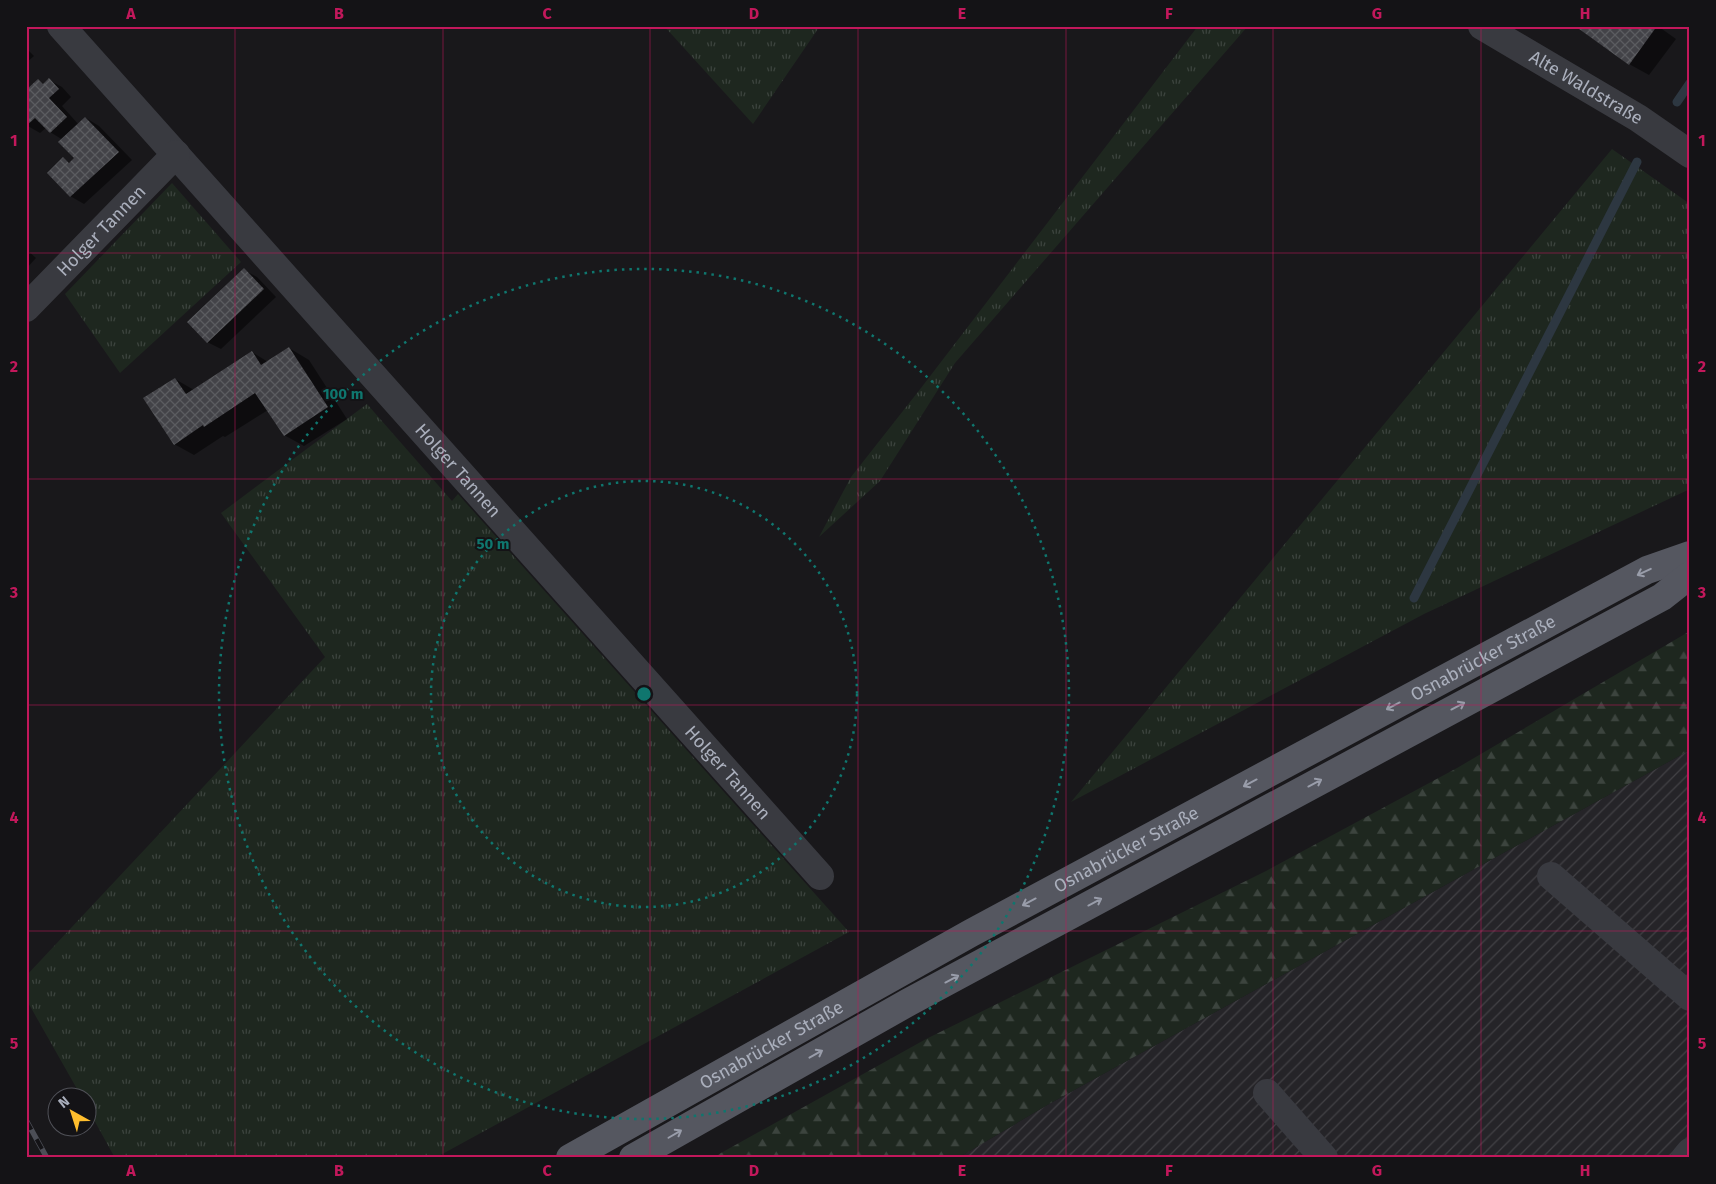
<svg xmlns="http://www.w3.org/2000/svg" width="1716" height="1184" font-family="'Fira Sans',sans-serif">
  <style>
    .industrial { fill: url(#industrial-furrows) }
    .grass { fill: url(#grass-tufts) }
    .forest { fill: url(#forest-firs) }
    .shadow { fill: #0007 }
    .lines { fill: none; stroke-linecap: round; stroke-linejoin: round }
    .stream { stroke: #2d3741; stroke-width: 9 }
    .building { fill: url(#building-cross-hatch) }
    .minor { stroke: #393a40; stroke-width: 28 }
    .major { stroke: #555760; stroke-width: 28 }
    .rail-casing { stroke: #4c4e56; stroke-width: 5.5 }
    .rail { stroke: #141316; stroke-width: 4; stroke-dasharray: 11; stroke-linecap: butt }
    .oneway { stroke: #999daa }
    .grid { fill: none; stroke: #c2185b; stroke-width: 1; stroke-opacity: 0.55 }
    .ring { fill: none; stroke: #0f766e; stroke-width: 2.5; stroke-dasharray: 2.5 5 }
    .labels { text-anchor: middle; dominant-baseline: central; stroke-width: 4; stroke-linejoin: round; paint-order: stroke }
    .street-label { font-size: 18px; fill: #aaafbc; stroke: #141316 }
    .centre { fill: #0f766e; stroke: #141316; stroke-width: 2.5 }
    .ring-label { font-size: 15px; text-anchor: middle; font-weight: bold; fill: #0f766e; stroke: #141316; stroke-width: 4; stroke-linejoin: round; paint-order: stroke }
    .neatline { fill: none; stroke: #c2185b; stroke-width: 2 }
    .grid-label { font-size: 16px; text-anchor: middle; font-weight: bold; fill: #c2185b }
  </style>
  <defs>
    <pattern id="industrial-furrows" width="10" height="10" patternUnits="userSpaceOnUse" patternTransform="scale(1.25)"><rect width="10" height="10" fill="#252428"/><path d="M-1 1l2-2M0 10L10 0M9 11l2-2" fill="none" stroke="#424145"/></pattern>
    <pattern id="grass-tufts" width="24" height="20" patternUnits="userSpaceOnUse" patternTransform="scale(1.25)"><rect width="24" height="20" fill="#1e271f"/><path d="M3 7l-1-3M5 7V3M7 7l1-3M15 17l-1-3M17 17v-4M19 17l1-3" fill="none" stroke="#3c443e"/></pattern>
    <pattern id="forest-firs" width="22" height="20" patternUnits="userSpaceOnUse" patternTransform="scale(1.25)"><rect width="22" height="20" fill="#1e271f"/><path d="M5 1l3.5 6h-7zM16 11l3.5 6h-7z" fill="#3c443e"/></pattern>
    <pattern id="building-cross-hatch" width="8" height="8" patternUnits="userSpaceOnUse" patternTransform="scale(1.25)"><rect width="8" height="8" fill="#434348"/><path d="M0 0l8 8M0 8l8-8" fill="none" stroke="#5b5c60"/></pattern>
  </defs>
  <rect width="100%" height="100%" fill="#19181b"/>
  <path class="industrial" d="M1690,750V1158H958L1049,1104Z"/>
  <g class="grass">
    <path d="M664,26H820L753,124Z"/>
    <path d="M1198,26H1248L955,363L880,481L819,537L851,477L921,388Z"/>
    <path d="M1612,149L1690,204V489L1424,614L1071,802Z"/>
    <path d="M172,183L241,262L120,373L65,294Z"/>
    <path d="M367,404L452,501L458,494L849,932L435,1158H115L88,1109V1096H81L26,999V976L325,657L221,513Z"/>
  </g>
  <path class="forest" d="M1690,631V750L1049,1104L958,1158H712L926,1039L1266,871L1457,768Z"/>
  <g class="shadow">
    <path d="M1577,26H1664L1662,29L1676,39L1649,75L1629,64Z"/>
    <path d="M26,48L34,56L26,63Z"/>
    <path d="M38,80L44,84L49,80L62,87L71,97L62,106L79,125L86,118L99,126L132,160L84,204L70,196L63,159L71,163L75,158L63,140L50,132L46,128L40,133L26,125Z"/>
    <path d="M26,249L36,258L26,269Z"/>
    <path d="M244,270L257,277L276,297L221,349L207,342Z"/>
    <path d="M289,348L309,360L347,419L304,446L284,435L268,410L225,437L223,436L194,455L174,444L175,379L194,390L252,352L268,362Z"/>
  </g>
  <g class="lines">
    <g class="stream">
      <path d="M1677,102L1690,83"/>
      <path d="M1414,598L1637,162"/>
    </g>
  </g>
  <g class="building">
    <path d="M1575,26H1657L1629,65Z"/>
    <path d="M49,78L59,89L49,98L67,117L50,133L35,118L26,126V90L38,79L43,84Z"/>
    <path d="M85,117L119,152L70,197L47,173L63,157L69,163L74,158L58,142Z"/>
    <path d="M244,268L264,289L207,343L187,322Z"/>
    <path d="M289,347L328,407L284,436L255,393L204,427L203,425L174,445L143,398L175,378L186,394L252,351L261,365Z"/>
  </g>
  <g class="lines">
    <g class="minor">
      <path id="s1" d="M61,26L820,876"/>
      <path id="s2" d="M1482,26L1638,118L1690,154"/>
      <path id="s3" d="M26,308L176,154"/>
      <path d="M1551,876L1690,997"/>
      <path d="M1267,1093L1324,1158"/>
      <path d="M1685,1158L1690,1152"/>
    </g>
    <g class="major">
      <path id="s4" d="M570,1158L971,933L1647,570L1690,555"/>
      <path d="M633,1158L909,1002L1662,597L1690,575"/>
    </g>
    <g class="rail-casing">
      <path id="rail" d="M26,1120L47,1158"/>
    </g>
    <use href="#rail" class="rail"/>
  </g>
  <defs><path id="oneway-shaft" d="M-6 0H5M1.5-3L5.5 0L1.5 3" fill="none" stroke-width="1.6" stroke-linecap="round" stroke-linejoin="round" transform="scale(1.25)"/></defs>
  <g class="oneway">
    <use href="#oneway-shaft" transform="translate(1644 572) rotate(155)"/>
    <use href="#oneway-shaft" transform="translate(1393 706) rotate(152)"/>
    <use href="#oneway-shaft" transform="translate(1458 706) rotate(-28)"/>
    <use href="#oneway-shaft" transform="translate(1250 783) rotate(152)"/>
    <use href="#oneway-shaft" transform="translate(1315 783) rotate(-28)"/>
    <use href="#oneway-shaft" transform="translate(1029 902) rotate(152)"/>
    <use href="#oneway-shaft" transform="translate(1095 902) rotate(-28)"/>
    <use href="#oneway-shaft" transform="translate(952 979) rotate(-28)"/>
    <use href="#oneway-shaft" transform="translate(816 1054) rotate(-29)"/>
    <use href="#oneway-shaft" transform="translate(675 1134) rotate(-30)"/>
  </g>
  <path class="grid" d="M235,26V1158M443,26V1158M650,26V1158M858,26V1158M1066,26V1158M1273,26V1158M1481,26V1158M26,253H1690M26,479H1690M26,705H1690M26,931H1690"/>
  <g class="ring">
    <circle cx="644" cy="694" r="213"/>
    <circle cx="644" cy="694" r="425"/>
  </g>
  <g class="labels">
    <g class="street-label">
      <text stroke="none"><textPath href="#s2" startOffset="121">Alte Waldstraße</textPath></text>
      <text stroke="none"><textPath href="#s3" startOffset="108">Holger Tannen</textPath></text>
      <text stroke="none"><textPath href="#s1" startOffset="596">Holger Tannen</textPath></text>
      <text stroke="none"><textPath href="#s4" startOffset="1041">Osnabrücker Straße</textPath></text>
      <text stroke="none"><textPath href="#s1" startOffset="1001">Holger Tannen</textPath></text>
      <text stroke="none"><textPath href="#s4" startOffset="636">Osnabrücker Straße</textPath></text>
      <text stroke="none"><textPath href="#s4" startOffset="231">Osnabrücker Straße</textPath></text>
    </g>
  </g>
  <circle cx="644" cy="694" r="8" class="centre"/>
  <g class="ring-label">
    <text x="343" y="399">100 m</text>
    <text x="493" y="549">50 m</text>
  </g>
  <rect width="1716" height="1184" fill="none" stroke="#141316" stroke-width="55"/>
  <g transform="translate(72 1112) rotate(321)"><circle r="24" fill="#141316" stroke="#505158"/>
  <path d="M0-4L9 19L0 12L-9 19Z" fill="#ffbe2d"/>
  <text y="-8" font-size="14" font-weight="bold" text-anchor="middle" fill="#aaafbc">N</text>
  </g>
  <rect x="28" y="28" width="1660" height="1128" class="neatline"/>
  <g class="grid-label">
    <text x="131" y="19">A</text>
    <text x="339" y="19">B</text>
    <text x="547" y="19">C</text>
    <text x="754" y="19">D</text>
    <text x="962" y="19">E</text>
    <text x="1169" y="19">F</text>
    <text x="1377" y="19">G</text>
    <text x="1585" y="19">H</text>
    <text x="14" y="146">1</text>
    <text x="1702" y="146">1</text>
    <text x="14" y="372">2</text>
    <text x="1702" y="372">2</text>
    <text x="14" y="598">3</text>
    <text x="1702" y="598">3</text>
    <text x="14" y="823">4</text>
    <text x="1702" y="823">4</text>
    <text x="14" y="1049">5</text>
    <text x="1702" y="1049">5</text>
    <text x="131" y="1176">A</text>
    <text x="339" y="1176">B</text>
    <text x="547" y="1176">C</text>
    <text x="754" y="1176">D</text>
    <text x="962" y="1176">E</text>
    <text x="1169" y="1176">F</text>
    <text x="1377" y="1176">G</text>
    <text x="1585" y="1176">H</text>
  </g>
</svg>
